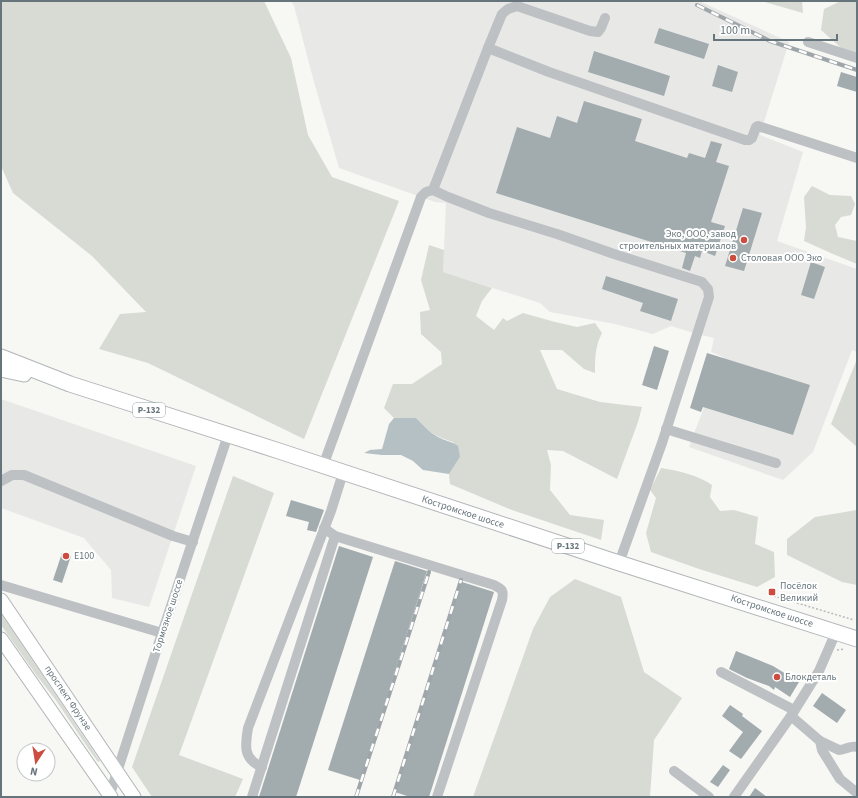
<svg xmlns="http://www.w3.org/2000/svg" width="858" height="798" font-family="'Source Sans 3',sans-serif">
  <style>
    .built { fill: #e8e8e7 }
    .green { fill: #d7dbd4 }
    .water { fill: #b4c0c3 }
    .building { fill: #a2abae }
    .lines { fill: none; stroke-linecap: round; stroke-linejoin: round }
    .major-casing { stroke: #b1b6b8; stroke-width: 15 }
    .highway-casing { stroke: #b1b5b7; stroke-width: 17 }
    .path { stroke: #b7bbbc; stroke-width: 1.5; stroke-dasharray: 2 2; stroke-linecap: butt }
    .minor { stroke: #bdc1c4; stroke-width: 10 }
    .major { stroke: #fff; stroke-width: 13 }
    .highway { stroke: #fff; stroke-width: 15 }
    .rail-casing { stroke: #9fa6a9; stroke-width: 4 }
    .rail { stroke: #fff; stroke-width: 2.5; stroke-dasharray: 8; stroke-linecap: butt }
    .poi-dot { fill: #cc4d3f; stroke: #fff; stroke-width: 1.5 }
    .labels { text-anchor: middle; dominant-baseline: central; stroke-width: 4; stroke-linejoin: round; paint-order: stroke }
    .shield { fill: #fff; stroke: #949ea3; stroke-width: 1 }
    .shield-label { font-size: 9px; font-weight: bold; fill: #66757b }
    .poi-label { font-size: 10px; fill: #66757b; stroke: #fff; text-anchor: start }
    .street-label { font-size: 10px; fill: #66757b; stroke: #fff }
  </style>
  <rect width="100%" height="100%" fill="#f7f7f4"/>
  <g class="built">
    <path d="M291,1H699L789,42L760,135L803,152L777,241L857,269V352L852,350L813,452L783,480L689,447L723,357L711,352L714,338L697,334L671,326L653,334L615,324L550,312L540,303L443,272L446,203L435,202L421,197L339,168L314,82L294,6Z"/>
    <path d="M1,399L196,466L149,607L112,598L111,570L84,538L1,508Z"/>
  </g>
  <g class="green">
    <path d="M1,1H264L291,58L308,135L332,177L399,201L304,439L148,363L99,349L120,314L146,312L92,256L13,193L1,166Z"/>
    <path d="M761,1H802L803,13Z"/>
    <path d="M841,1H857V54L849,55L821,30L824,9Z"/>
    <path d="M812,186L830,195L851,196L855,204L851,215L841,217L835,225L838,237L857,241V264L833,254L804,241L806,227L804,197Z"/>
    <path d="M429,245L444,250L443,272L492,288L482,301L476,316L494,330L503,318L507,321L523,313L555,322L577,327L595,323L602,333C595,347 595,358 595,373L584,369L562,350H540L557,389L600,402L642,407L638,422L617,479L563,451L547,450L551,465L550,490L570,515L604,520L601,540L512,510L450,484L449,474L460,457L453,442C434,436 429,432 416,418H394L384,408L393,384H412L442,364L441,352L421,334L420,312L430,310L421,280Z"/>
    <path d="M857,359V447L831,424Z"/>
    <path d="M661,468C680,471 697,475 712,485L710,497L720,511L734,510L758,517L755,544L774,552L775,577L757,587L699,569L651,552L646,533L656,498L650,490Z"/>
    <path d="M233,476L274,493L179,755L243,779L235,797H152L132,767Z"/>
    <path d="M857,510V585L842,582L787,555V539L815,517Z"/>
    <path d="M575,579L621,597L644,672L682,698L654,740L650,797H473L533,629L550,597Z"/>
    <path d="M1,613L100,761L98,762L90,751L55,699L37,676L1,625Z"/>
  </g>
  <path class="water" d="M394,418H416C423,425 429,432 438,437C445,441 451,441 458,446L460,457L449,474L423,470L413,461L401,455H382L364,453L370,450L382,449L389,424Z"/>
  <g class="building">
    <path d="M659,28L709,44L704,59L654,43Z"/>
    <path d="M594,51L670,76L664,96L588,72Z"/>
    <path d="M718,65L738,72L732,92L712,86Z"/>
    <path d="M841,72L857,77V92L837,86Z"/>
    <path d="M584,101L642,119L635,141L687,158L689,153L705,158L711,141L722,144L716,162L729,166L711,222L725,226L715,256L702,251L700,258L695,256L690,271L682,268L686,253L496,193L517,127L550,138L557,116L577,123Z"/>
    <path d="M743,208L762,213L744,271L725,266Z"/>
    <path d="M811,262L825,267L814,299L801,295Z"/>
    <path d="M606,276L678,299L671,321L640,311L643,303L602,289Z"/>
    <path d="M654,346L669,351L657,390L642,385Z"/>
    <path d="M707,353L810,385L793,435L703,407L701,412L690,408Z"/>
    <path d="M291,500L324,510L316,532L307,530L309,522L286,516Z"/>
    <path d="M339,546L373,557L296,797H259Z"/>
    <path d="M62,553L71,556L62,583L53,580Z"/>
    <path d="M395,561L427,571L360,780L328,770Z"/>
    <path d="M462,582L494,592L429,797H410L395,792Z"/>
    <path d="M736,651L773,666L799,682L790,697L775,687L774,690L769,686L747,678L729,669Z"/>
    <path d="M822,693L846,710L837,723L813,706Z"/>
    <path d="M730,705L743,714L742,716L762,731L741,759L729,751L743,732L722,716Z"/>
    <path d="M723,765L730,770L718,787L710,782Z"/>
    <path d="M755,788L767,797H749Z"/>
  </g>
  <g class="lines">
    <g class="major-casing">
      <g id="major">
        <path d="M1,600L134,797"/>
        <path d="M1,639L111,797"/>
      </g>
    </g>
    <g class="highway-casing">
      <g id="highway">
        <path d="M1,357L70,384L279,451L619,563L857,639"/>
        <path d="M1,369L24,374"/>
      </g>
    </g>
    <g class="path">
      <path d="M770,595L854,620"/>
      <path d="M837,650L845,649"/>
    </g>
    <g class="minor">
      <path d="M605,18L601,28L598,32L590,31L517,6L508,9L502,14L488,48L549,72L745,140H749L752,138L756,127L758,126L857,158"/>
      <path d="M808,42L857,58"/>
      <path d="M433,190L488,48"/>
      <path d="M666,429L776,463"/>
      <path d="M323,466L421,197L426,192L433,190L448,197L489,213L557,234L614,254L702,282L708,289L709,297L662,443L619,563"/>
      <path d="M1,481L12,475H24L173,536L193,542"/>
      <path d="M324,528L335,536L494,585C502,589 504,590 502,600L437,797"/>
      <path d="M1,585L162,633"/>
      <path d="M721,672L794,710"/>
      <path d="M791,716L820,741L822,750L840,779L857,793"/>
      <path d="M820,741L839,750C846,750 850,745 857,747"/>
      <path d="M262,767C243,759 245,746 248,728L331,511L343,473"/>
      <path d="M674,771L709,797"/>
      <path d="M109,797L162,633L228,435"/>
      <path d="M252,797L335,536"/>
      <path d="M734,797L791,716L819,671L836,632"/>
    </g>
    <use href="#major" class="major"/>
    <use href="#highway" class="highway"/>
    <g class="rail-casing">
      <g id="rail">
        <path d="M697,5L770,41L857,70"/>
        <path d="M356,797L429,572"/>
        <path d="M393,797L461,580"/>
      </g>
    </g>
    <use href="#rail" class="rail"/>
  </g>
  <g class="poi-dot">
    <circle cx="744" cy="240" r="4"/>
    <circle cx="733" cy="258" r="4"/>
    <circle cx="66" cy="556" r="4"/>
    <rect x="768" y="588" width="8" height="8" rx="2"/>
    <circle cx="777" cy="677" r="4"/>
  </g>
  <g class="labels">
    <g class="shield">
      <rect x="133" y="403" width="32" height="14" rx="3"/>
      <rect x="552" y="539" width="32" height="14" rx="3"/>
    </g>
    <g class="shield-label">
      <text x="149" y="410">Р-132</text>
      <text x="568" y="546">Р-132</text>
    </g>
    <g class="poi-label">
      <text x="736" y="234" text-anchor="end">Эко, ООО, завод<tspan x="736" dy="12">строительных материалов</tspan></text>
      <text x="741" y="258">Столовая ООО Эко</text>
      <text x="74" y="556">E100</text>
      <text x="780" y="586">Посёлок<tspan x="780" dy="12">Великий</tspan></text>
      <text x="785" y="677">Блокдеталь</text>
    </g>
    <g class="street-label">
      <text transform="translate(463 512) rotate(18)">Костромское шоссе</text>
      <text transform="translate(772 611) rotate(18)">Костромское шоссе</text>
      <text transform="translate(168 616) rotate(-72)">Тормозное шоссе</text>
      <text transform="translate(68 698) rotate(56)">проспект Фрунзе</text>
    </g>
  </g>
  <rect width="858" height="798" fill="none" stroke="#66757b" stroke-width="4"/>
  <g transform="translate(36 762) rotate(192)"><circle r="19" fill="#ffffff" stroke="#c2c8ca"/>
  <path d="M0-3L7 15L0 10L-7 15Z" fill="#cc4d3f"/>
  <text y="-6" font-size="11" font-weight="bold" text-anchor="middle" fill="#66757b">N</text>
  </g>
  <path d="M714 34v6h123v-6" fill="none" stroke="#66757b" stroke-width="2"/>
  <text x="720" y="34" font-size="12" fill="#66757b" stroke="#ffffff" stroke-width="3" paint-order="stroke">100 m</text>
</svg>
